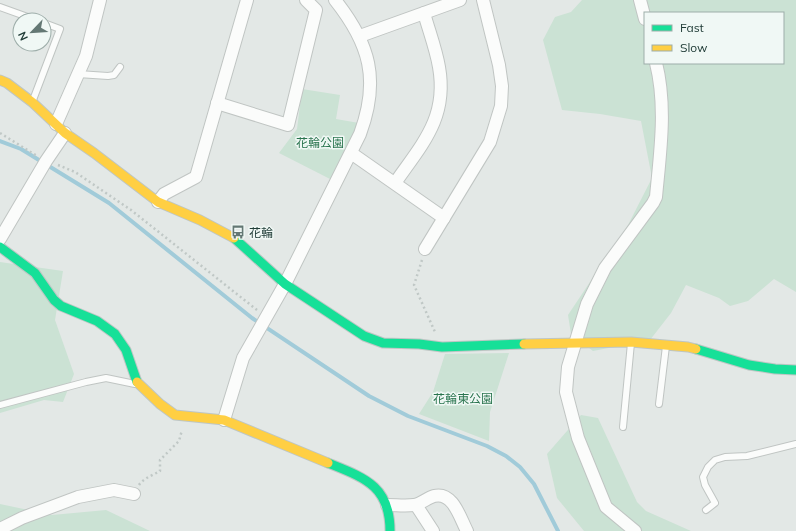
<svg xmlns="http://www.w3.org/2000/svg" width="796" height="531" font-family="Mulish,'Noto Sans JP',sans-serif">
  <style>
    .green { fill: #cbe2d4; fill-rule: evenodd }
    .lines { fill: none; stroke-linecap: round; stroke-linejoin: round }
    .stream { stroke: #a1cbd9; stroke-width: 4 }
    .lane-casing { stroke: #c0c5c3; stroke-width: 8 }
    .street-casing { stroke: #c0c5c3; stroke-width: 14 }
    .fast-casing { stroke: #bec6c4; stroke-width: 11 }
    .slow-casing { stroke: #bec6c4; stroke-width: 11 }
    .path { stroke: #c0c8c6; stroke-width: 2.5; stroke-dasharray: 2 3; stroke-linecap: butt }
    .lane { stroke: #fbfcfb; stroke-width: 6 }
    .street { stroke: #fbfcfb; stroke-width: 12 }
    .fast { stroke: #16e098; stroke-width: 9 }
    .slow { stroke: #ffcf43; stroke-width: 9 }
    .labels { text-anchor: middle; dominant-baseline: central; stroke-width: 3; stroke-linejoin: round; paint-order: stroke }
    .park-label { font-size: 12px; fill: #29744e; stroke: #f0f8f5 }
    .poi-label { font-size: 12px; fill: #203c37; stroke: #f0f8f5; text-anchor: start }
  </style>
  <rect width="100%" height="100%" fill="#e3e8e6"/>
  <g class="green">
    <path d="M582,0H796V292L774,279L748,301L730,306L719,298L686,285L671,313L650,340L593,351L571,334L568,315L628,225L652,178L641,121L600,114L562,110L543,40L555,17L571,12ZM645,13H783V63H645Z"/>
    <path d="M302,89L340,95L336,119L359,123L332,180L279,153L297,129Z"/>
    <path d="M0,262L63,271L55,320L74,374L63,402L44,400L0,413Z"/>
    <path d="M509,353L490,412L489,441L419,414L433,392L445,354Z"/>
    <path d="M581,415L598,418L637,502L646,511L691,531H584L557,498L547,454Z"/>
    <path d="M0,504L52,515L106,510L150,531H0Z"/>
  </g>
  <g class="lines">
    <path class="stream" d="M0,141L21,149L109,203L252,318L369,396L408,416L487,446L506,456L520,467L534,484L558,531"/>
    <g class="lane-casing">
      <g id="lane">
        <path d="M0,7L36,20"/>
        <path d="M78,74L108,76L114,75L120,67"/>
        <path d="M33,100L60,29L44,23"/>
        <path d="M659,404L666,346"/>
        <path d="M0,405L86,382L106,378L135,384"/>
        <path d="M623,427L631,343"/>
        <path d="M706,510L715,503L705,485L703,477L708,467L715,460L725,457L747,456L796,444"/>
      </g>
    </g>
    <g class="street-casing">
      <g id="street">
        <path d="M640,0L645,19"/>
        <path d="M360,36L460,0"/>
        <path d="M217,103L288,125L316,10L306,0"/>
        <path d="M56,124L86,56L100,0"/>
        <path d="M351,153L444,218"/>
        <path d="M395,183C422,144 448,118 439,67C436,49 429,31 424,13"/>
        <path d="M158,202L164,194L196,177L247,0"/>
        <path d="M0,239L46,161L65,133"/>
        <path d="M425,249L490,142L501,106L502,86L499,65L483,0"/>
        <path d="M224,420L243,358L285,284L360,134C380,80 370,44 335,0"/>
        <path d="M387,505C396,505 406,506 414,505C421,504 427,498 434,496C453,491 460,518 467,531"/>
        <path d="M416,505L433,531"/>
        <path d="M0,529L22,518L78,497L114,490L134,494"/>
        <path d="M635,531L606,507L578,438L566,392L568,367L587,304L605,268L653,203L656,197C660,153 667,107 656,63"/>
      </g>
    </g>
    <g class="fast-casing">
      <g id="fast">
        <path d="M234,238L285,284L364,336L383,343L419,344L442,347L524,344"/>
        <path d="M0,247L35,273L54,300L61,306L97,321L115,334L126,350L137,382"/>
        <path d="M696,349L749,365L775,369L796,370"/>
        <path d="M328,463C365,478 390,486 390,531"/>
      </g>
    </g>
    <g class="slow-casing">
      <g id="slow">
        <path d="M0,80L7,83L32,102L65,133L94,153L158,202L200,220L234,238"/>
        <path d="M524,344L631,342L688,347L696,349"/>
        <path d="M137,382L160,404L175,415L224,420L328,463"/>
      </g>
    </g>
    <g class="path">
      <path d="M0,133L37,156"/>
      <path d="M58,165L75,172L131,210L257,310"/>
      <path d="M422,260L414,285L435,332"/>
      <path d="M139,485C144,478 153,475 160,471V460L179,441L182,430"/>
    </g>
    <use href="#lane" class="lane"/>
    <use href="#street" class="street"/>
    <use href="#fast" class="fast"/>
    <use href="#slow" class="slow"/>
  </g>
  <defs>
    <g id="bus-bare" transform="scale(1.08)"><path d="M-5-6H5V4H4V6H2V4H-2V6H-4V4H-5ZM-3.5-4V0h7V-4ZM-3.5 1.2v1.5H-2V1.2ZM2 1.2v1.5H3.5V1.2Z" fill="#647874" stroke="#f0f8f5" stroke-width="2.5" paint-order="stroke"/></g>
  </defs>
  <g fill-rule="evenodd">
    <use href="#bus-bare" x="238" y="232"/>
  </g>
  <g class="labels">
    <g class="park-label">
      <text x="320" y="142">花輪公園</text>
      <text x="463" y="398">花輪東公園</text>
    </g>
    <g class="poi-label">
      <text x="249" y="232">花輪</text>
    </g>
  </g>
  <rect x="644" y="12" width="140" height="52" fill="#f0f8f5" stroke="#9dada9"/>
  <rect x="652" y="25" width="20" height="6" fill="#16e098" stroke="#9dada9"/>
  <text x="680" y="32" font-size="12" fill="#203c37">Fast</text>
  <rect x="652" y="45" width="20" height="6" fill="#ffcf43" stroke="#9dada9"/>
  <text x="680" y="52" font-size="12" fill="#203c37">Slow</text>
  <g transform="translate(32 32) rotate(245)"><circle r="19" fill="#f0f8f5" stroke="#9dada9"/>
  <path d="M0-3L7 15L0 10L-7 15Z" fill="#647874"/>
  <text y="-6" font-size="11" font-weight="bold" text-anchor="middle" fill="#203c37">N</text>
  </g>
</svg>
